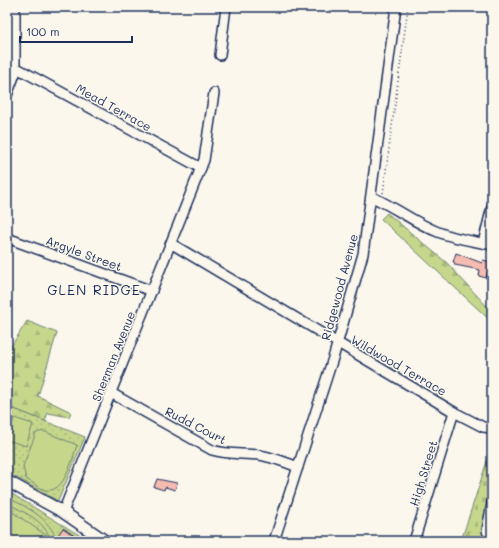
<svg xmlns="http://www.w3.org/2000/svg" width="499" height="548" font-family="Mali,sans-serif">
  <style>
    .grass { fill: url(#grass-dots); stroke: #708375 }
    .forest { fill: url(#forest-firs); stroke: #708375 }
    .cemetery { fill: url(#cemetery-stones); stroke: #708375 }
    .pitch { fill: #c6d78c; stroke: #708375 }
    .building { fill: #f6bbb1; stroke: #1b2f5e }
    .lines { fill: none; stroke-linecap: round; stroke-linejoin: round }
    .minor-casing { stroke: #1b2f5e; stroke-width: 12 }
    .major-casing { stroke: #1b2f5e; stroke-width: 14 }
    .path { stroke: #1b2f5e; stroke-width: 1.5; stroke-dasharray: 1 3; stroke-linecap: butt }
    .minor { stroke: #fbf7ec; stroke-width: 9 }
    .major { stroke: #fbf7ec; stroke-width: 11 }
    .labels { text-anchor: middle; dominant-baseline: central; stroke-width: 3; stroke-linejoin: round; paint-order: stroke }
    .street-label { font-size: 12px; fill: #1b2f5e; stroke: #fbf7ec }
    .quarter-label { font-size: 14px; letter-spacing: 1px; fill: #1b2f5e; stroke: #fbf7ec }
  </style>
  <defs>
    <pattern id="grass-dots" width="8" height="8" patternUnits="userSpaceOnUse"><rect width="8" height="8" fill="#c6d78c"/><path d="M2 2h.1M6 6h.1" fill="none" stroke="#aab97b" stroke-width="1.8" stroke-linecap="round"/></pattern>
    <pattern id="forest-firs" width="22" height="20" patternUnits="userSpaceOnUse"><rect width="22" height="20" fill="#c6d78c"/><path d="M5 1l3.5 6h-7zM16 11l3.5 6h-7z" fill="#aab97b"/></pattern>
    <pattern id="cemetery-stones" width="16" height="16" patternUnits="userSpaceOnUse"><rect width="16" height="16" fill="#c6d78c"/><path d="M2 7V4a2 2 0 0 1 4 0v3zM10 15v-3a2 2 0 0 1 4 0v3z" fill="#aab97b"/></pattern>
  </defs>
  <rect width="100%" height="100%" fill="#fbf7ec"/>
  <filter id="ink" filterUnits="userSpaceOnUse"><feTurbulence type="fractalNoise" baseFrequency=".025" numOctaves="2"/><feDisplacementMap in="SourceGraphic" scale="8" xChannelSelector="R" yChannelSelector="G"/><feConvolveMatrix kernelMatrix="1 2 1 2 8 2 1 2 1" color-interpolation-filters="sRGB"/></filter>
  <g filter="url(#ink)">
    <g class="grass">
      <path d="M12,408L85,437L58,501L7,472V420Z"/>
      <path d="M7,491L89,541H7Z"/>
    </g>
    <g class="forest">
      <path d="M387,213L447,263L492,312V322L381,219Z"/>
      <path d="M27,321L57,333L38,396L71,412L69,417L48,413L45,421L12,408L7,395V353Z"/>
    </g>
    <path class="cemetery" d="M492,446V541H461Z"/>
    <g class="pitch">
      <path d="M14,418L33,424L26,446L7,440Z"/>
      <path d="M43,431L77,445C72,459 65,494 45,490C39,488 32,482 26,479L23,466L36,433Z"/>
      <path d="M7,497C28,508 49,517 57,541H7V516L11,511L50,538C43,519 23,512 7,503Z"/>
    </g>
    <g class="building">
      <path d="M456,253L482,263L483,260L490,262L486,278L479,276L480,270L455,265V263L453,262Z"/>
      <path d="M157,479L177,483L175,490L165,487L164,490L154,487Z"/>
      <path d="M63,528L82,541H61L56,538Z"/>
    </g>
    <g class="lines">
      <g class="minor-casing">
        <g id="minor">
          <path d="M220,55L226,7"/>
          <path d="M15,67L201,168"/>
          <path d="M7,95L15,74V7"/>
          <path d="M372,197C395,207 415,223 438,232C455,239 474,241 492,245"/>
          <path d="M7,238L152,291"/>
          <path d="M483,243L492,207"/>
          <path d="M172,244L454,412L483,427L492,428"/>
          <path d="M111,393L212,450C229,455 241,453 259,455C272,457 285,462 298,467"/>
          <path d="M63,512L204,160L214,93"/>
          <path d="M274,541L334,355L363,254L396,7"/>
          <path d="M414,541L454,412"/>
          <path d="M490,541L487,530L492,503"/>
        </g>
      </g>
      <g class="major-casing">
        <path id="major" d="M7,481L63,512L105,541"/>
      </g>
      <g class="path">
        <path d="M383,193L408,7"/>
        <path d="M487,201L492,182"/>
      </g>
      <use href="#minor" class="minor"/>
      <use href="#major" class="major"/>
    </g>
  </g>
  <g class="labels">
    <g class="street-label">
      <text transform="translate(114 107) rotate(29)">Mead Terrace</text>
      <text transform="translate(84 253) rotate(20)">Argyle Street</text>
      <text transform="translate(339 287) rotate(-75)">Ridgewood Avenue</text>
      <text transform="translate(113 356) rotate(-68)">Sherman Avenue</text>
      <text transform="translate(399 365) rotate(30)">Wildwood Terrace</text>
      <text transform="translate(196 425) rotate(27)">Rudd Court</text>
      <text transform="translate(423 473) rotate(-73)">High Street</text>
    </g>
    <g class="quarter-label">
      <text x="94" y="289">GLEN RIDGE</text>
    </g>
  </g>
  <rect width="499" height="548" fill="none" stroke="#fbf7ec" stroke-width="24"/>
  <rect x="12" y="12" width="475" height="524" fill="none" stroke="#1b2f5e" stroke-width="1.5" filter="url(#ink)"/>
  <path d="M20 36v6h112v-6" fill="none" stroke="#1b2f5e" stroke-width="2"/>
  <text x="26" y="36" font-size="12" fill="#1b2f5e" stroke="#fbf7ec" stroke-width="3" paint-order="stroke">100 m</text>
</svg>
